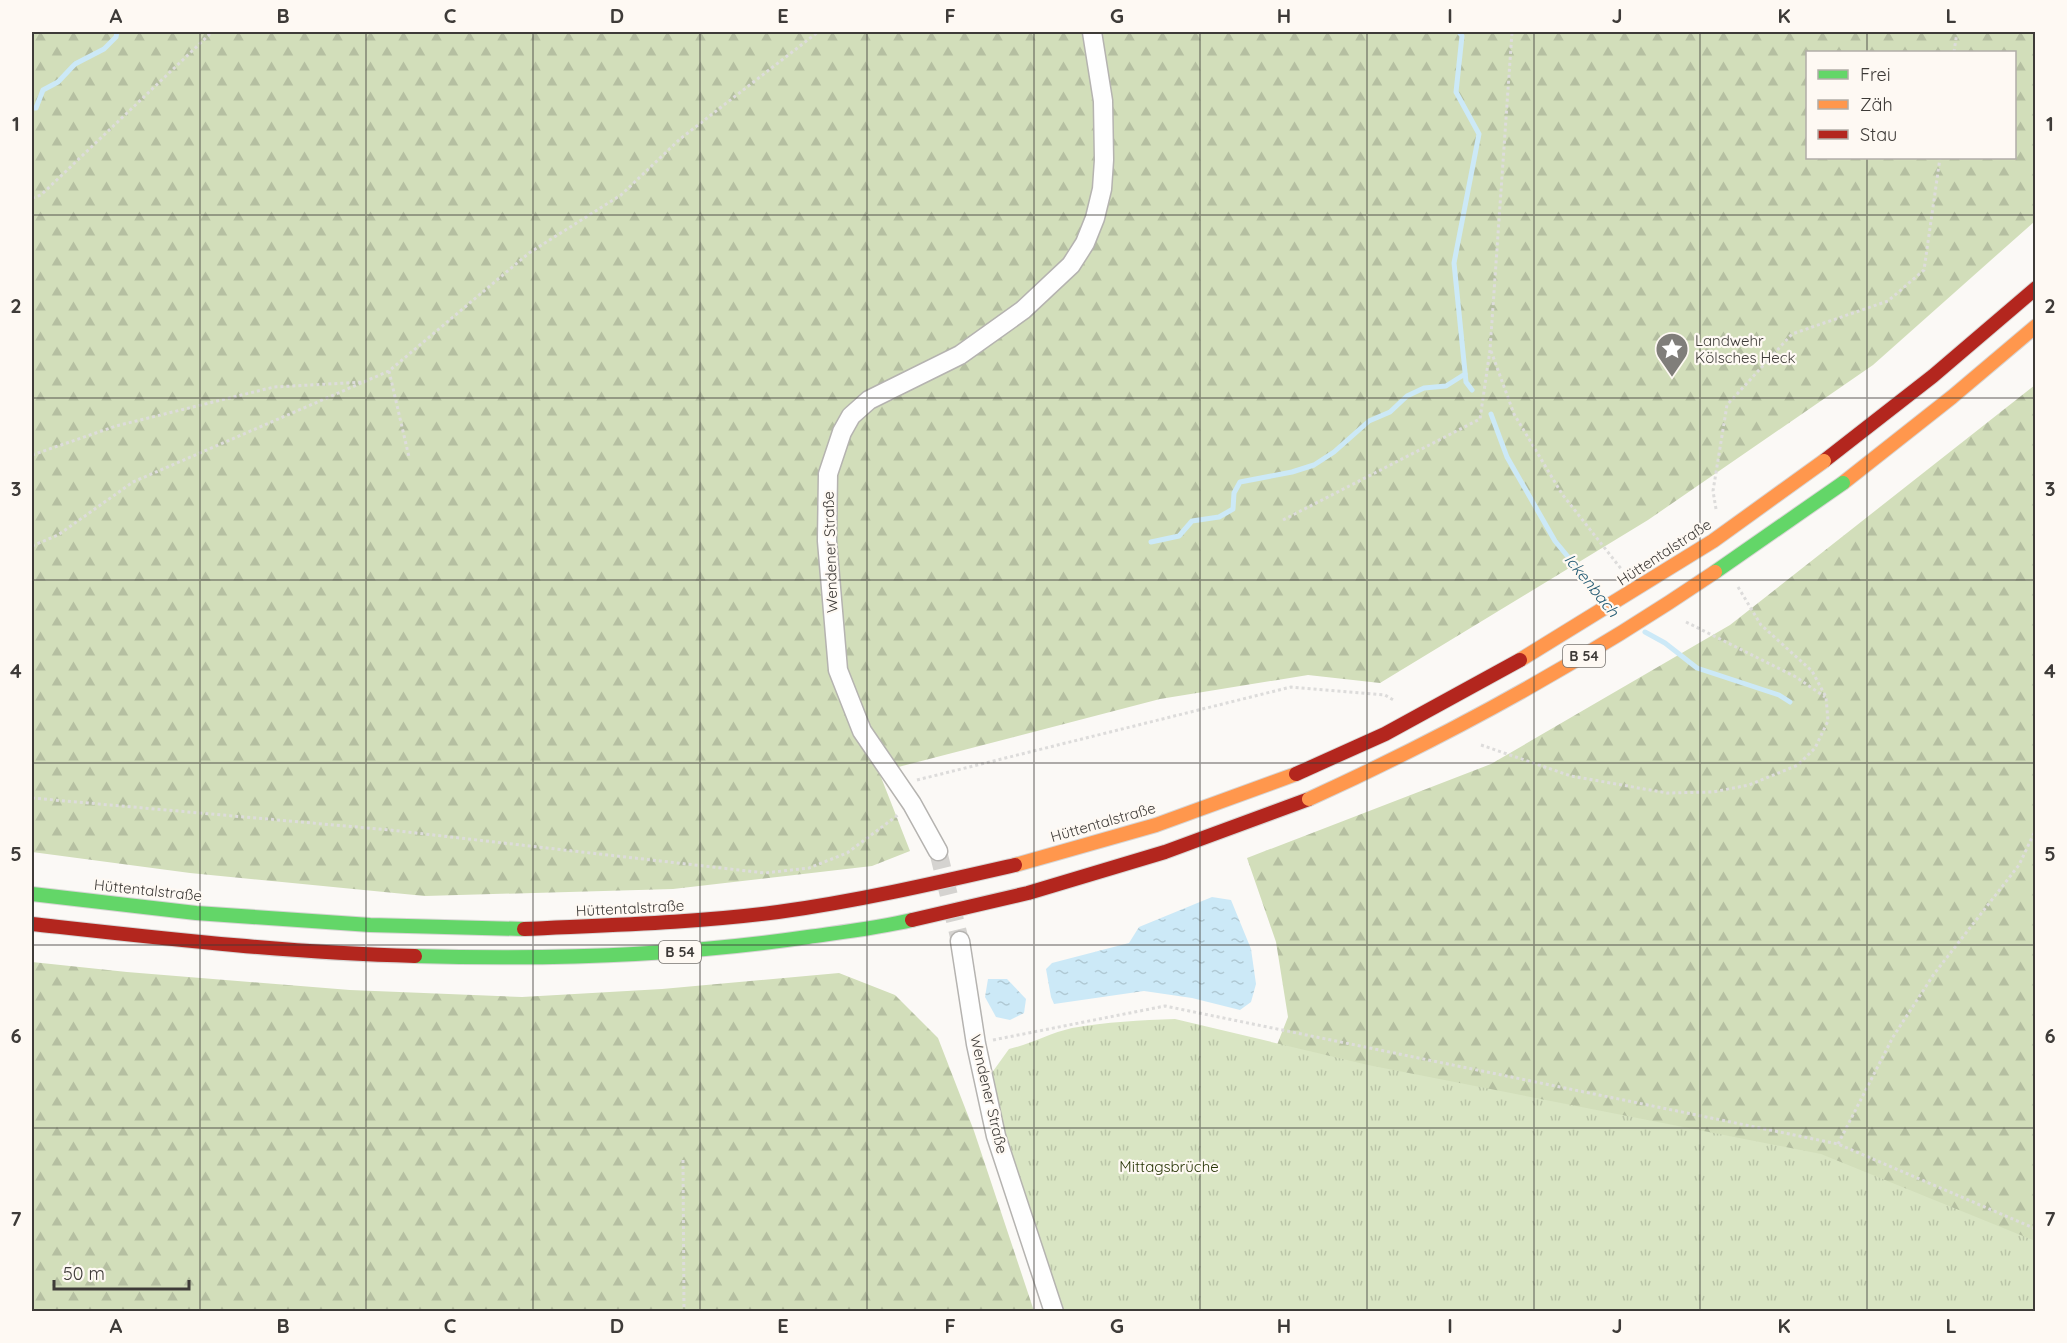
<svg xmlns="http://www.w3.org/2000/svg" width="2067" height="1343" font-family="Quicksand,sans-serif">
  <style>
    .forest { fill: url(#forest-firs); fill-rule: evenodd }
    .park { fill: url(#park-tufts) }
    .water { fill: url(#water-ripples) }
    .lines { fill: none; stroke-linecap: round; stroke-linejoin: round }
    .stream { stroke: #cce9f7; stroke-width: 5 }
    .street-tunnel { stroke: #d5d3d0; stroke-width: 18; stroke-dasharray: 18 9; stroke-linecap: butt }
    .street-casing { stroke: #b5b3b0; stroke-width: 21 }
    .fast-casing { stroke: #d7d5d4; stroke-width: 16 }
    .slow-casing { stroke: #d7d5d4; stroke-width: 16 }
    .jam-casing { stroke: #d7d5d4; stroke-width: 16 }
    .path { stroke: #dddcdb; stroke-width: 3; stroke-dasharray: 3 3; stroke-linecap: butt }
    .street { stroke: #fefefe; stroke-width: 18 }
    .fast { stroke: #63d668; stroke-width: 14 }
    .slow { stroke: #ff974d; stroke-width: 14 }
    .jam { stroke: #b3261e; stroke-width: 14 }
    .fast-bridge-casing { stroke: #d7d5d4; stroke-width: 16; stroke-linecap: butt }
    .slow-bridge-casing { stroke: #d7d5d4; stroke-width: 16; stroke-linecap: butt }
    .jam-bridge-casing { stroke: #d7d5d4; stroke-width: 16; stroke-linecap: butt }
    .fast-bridge { stroke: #63d668; stroke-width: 14 }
    .slow-bridge { stroke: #ff974d; stroke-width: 14 }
    .jam-bridge { stroke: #b3261e; stroke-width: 14 }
    .grid { fill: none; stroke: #3e3b38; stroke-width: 1.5; stroke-opacity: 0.55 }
    .labels { text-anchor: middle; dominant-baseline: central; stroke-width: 4.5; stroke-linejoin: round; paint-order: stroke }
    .shield { fill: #fef9f3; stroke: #787470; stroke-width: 1.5 }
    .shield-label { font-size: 14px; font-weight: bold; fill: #3e3b38 }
    .poi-label { font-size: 15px; fill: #3e3b38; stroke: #fef9f3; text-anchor: start }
    .street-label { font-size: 15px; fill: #3e3b38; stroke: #fef9f3 }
    .park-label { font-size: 15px; fill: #263404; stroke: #fef9f3 }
    .water-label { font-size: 16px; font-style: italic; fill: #235b74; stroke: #fef9f3 }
    .neatline { fill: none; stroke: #3e3b38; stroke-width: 2 }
    .grid-label { font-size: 20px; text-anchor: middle; font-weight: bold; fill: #3e3b38 }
  </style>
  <defs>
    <pattern id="forest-firs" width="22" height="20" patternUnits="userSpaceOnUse" patternTransform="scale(1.5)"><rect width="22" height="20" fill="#d2deba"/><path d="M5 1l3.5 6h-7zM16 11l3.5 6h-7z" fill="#b5bfa1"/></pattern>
    <pattern id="park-tufts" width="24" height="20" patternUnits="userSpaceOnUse" patternTransform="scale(1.5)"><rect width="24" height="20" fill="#d9e5c3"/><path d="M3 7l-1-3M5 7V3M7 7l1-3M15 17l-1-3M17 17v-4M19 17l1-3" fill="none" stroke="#bbc5a8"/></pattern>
    <pattern id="water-ripples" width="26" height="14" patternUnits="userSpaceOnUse" patternTransform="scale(1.5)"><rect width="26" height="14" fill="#cce9f7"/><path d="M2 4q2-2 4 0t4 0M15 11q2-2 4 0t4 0" fill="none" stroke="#b0c9d4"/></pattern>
  </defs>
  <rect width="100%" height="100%" fill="#fbf9f6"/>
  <g class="forest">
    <path d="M32,32H2035V221L1873,365L1648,520L1380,683L1308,675L1160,699L879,772L910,851L872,866L673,889L425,896L190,873L32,852ZM1808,52H2014V158H1808Z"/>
    <path d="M2035,385V1311L1273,1055L1288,1017L1276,942L1247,858L1491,764L1730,625Z"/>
    <path d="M32,962L127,972L350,990L522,997L662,989L839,973L895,995L938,1038L974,1131L1034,1311H32Z"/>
  </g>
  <path class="park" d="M1175,1019L1368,1065L1821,1154L2035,1241V1311H1064L1005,1135L991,1074L1009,1049C1031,1044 1050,1033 1072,1028C1106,1022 1141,1020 1175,1019Z"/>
  <g class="water">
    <path d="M1212,897L1231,900L1251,949L1256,984L1251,1002L1240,1010L1192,998L1144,991L1054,1004L1051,997L1046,969L1052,963L1129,943L1139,927Z"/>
    <path d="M988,979H1007L1026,999L1024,1013L1010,1020L996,1017L985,997Z"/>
  </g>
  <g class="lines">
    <g class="stream">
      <path d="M1459,32L1462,36L1456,92L1479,134L1454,263L1466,382L1472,390"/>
      <path d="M32,108H36L43,90L58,82L75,64L104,49L116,37L117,32"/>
      <path d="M1491,414L1507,457L1555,541L1601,597"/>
      <path d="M1151,542L1179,536L1192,521L1219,517L1233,509L1234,493L1240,482L1292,472L1314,465L1334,452L1369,421L1390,412L1407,396L1424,388L1446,386L1465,374"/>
      <path d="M1645,632L1665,643L1697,668L1779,695L1790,702"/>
    </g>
    <path class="street-tunnel" d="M938,851L960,941"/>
    <g class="street-casing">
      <g id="street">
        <path d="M938,851L912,804L862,731L838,670L827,541L828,474L842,432L851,416L869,400L960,355L1023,310L1071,265L1085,243L1095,218L1102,189L1104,160L1103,101L1092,32"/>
        <path d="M960,941L976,1044L996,1136L1054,1312"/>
      </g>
    </g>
    <g class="fast-casing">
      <g id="fast">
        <path d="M32,894L196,913L370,925L524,929"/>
        <path d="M415,956C547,960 678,956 808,937C843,932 878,928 912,920"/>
      </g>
    </g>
    <g class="slow-casing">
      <g id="slow">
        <path d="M1843,483L1952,397L2036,326"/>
        <path d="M1015,865L1156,825L1296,774"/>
      </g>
    </g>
    <g class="jam-casing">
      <g id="jam">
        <path d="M1824,461L1933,376L2036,288"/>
        <path d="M912,920L1028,893L1165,852L1309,799"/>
        <path d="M32,924C159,938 287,953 415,956"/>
        <path d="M524,929C609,925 694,923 778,912C858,901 936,883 1015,865"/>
      </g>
    </g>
    <g class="path">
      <path d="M1954,52L1957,32"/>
      <path d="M32,198L41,195L212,32"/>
      <path d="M1491,351L1514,414L1562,494L1622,570"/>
      <path d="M389,371L409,457"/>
      <path d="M32,455L116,426L274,387L365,382"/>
      <path d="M1716,509L1713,491L1727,405L1792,334L1888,301L1924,270L1940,158"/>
      <path d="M1283,520L1480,419L1490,350L1512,32"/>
      <path d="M32,546L58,535L133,482L389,371L529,253L621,195L680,139L818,32"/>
      <path d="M1686,622L1796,677L1825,697"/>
      <path d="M1481,745L1571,776L1667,793L1713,792L1749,785L1798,765L1815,748L1828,721L1826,697L1812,671L1761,625L1738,587"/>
      <path d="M917,780L1291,687L1385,695L1395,701"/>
      <path d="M32,798L390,830L765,873L809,868L847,853L898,815"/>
      <path d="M993,1040L1165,1006L1838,1144L2036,1229"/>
      <path d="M1838,1144L1893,1037L1934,974L2019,865L2036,829"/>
      <path d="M683,1160L684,1312"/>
    </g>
    <use href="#street" class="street"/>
    <use href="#fast" class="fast"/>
    <use href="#slow" class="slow"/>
    <use href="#jam" class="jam"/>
    <g class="fast-bridge-casing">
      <path id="fast-bridge" d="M1715,572L1843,483"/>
    </g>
    <g class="slow-bridge-casing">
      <g id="slow-bridge">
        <path d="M1520,660L1713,541L1824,461"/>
        <path d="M1309,799C1454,733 1584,661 1715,572"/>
      </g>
    </g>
    <g class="jam-bridge-casing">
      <path id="jam-bridge" d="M1296,774L1385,734L1520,660"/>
    </g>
    <use href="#fast-bridge" class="fast-bridge"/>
    <use href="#slow-bridge" class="slow-bridge"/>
    <use href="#jam-bridge" class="jam-bridge"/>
  </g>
  <path class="grid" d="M200,32V1312M366,32V1312M533,32V1312M700,32V1312M867,32V1312M1034,32V1312M1200,32V1312M1367,32V1312M1534,32V1312M1700,32V1312M1867,32V52M1867,158V1312M32,215H2036M32,398H2036M32,580H2036M32,763H2036M32,945H2036M32,1128H2036"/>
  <defs>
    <g id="sight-pin" transform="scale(1.725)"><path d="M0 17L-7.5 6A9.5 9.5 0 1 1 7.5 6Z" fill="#807e7a" stroke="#fef9f3"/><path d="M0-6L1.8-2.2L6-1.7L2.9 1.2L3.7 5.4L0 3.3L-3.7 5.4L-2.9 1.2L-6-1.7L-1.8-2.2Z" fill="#fff"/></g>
  </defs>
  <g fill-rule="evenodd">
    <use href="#sight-pin" x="1672" y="349"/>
  </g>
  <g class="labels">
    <g class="shield">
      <rect x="1563" y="645" width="42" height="22" rx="4.5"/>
      <rect x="659" y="941" width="42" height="22" rx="4.5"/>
    </g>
    <g class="shield-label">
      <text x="1584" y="656">B 54</text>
      <text x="680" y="952">B 54</text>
    </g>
    <g class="poi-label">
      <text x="1695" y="340">Landwehr<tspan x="1695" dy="17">Kölsches Heck</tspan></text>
    </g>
    <g class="street-label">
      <text transform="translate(830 552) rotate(-92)">Wendener Straße</text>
      <text transform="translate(1664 552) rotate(-33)">Hüttentalstraße</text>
      <text transform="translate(1103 822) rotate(-16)">Hüttentalstraße</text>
      <text transform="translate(148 890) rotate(6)">Hüttentalstraße</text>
      <text transform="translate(630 908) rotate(-3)">Hüttentalstraße</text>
      <text transform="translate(989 1094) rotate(77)">Wendener Straße</text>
    </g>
    <g class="park-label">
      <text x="1169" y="1166">Mittagsbrüche</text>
    </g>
    <g class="water-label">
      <text transform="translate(1592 585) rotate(51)">Ickenbach</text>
    </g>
  </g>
  <rect width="2067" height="1343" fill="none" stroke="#fef9f3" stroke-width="66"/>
  <rect x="1806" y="51" width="210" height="108" fill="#fef9f3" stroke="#b1ada8" stroke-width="1.5"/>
  <rect x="1818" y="70" width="30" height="9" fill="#63d668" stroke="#b1ada8" stroke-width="1.5"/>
  <text x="1860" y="81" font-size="18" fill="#3e3b38">Frei</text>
  <rect x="1818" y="100" width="30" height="9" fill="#ff974d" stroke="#b1ada8" stroke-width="1.5"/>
  <text x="1860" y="111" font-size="18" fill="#3e3b38">Zäh</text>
  <rect x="1818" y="130" width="30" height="9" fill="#b3261e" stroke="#b1ada8" stroke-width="1.5"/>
  <text x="1860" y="141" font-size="18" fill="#3e3b38">Stau</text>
  <path d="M54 1280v9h135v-9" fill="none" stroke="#3e3b38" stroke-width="3"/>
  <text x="63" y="1280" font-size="18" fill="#3e3b38" stroke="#fef9f3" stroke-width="4.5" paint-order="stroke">50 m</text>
  <rect x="33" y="33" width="2001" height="1277" class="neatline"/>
  <g class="grid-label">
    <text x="116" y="23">A</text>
    <text x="283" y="23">B</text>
    <text x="450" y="23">C</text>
    <text x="617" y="23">D</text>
    <text x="783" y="23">E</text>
    <text x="950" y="23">F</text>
    <text x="1117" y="23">G</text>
    <text x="1284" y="23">H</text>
    <text x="1450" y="23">I</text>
    <text x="1617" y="23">J</text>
    <text x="1784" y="23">K</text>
    <text x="1951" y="23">L</text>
    <text x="16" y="131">1</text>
    <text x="2050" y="131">1</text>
    <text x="16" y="313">2</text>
    <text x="2050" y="313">2</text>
    <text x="16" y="496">3</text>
    <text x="2050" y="496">3</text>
    <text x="16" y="678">4</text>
    <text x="2050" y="678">4</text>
    <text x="16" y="861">5</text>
    <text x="2050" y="861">5</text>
    <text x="16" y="1043">6</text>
    <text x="2050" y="1043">6</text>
    <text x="16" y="1226">7</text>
    <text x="2050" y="1226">7</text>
    <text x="116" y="1333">A</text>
    <text x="283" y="1333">B</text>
    <text x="450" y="1333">C</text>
    <text x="617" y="1333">D</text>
    <text x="783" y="1333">E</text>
    <text x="950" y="1333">F</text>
    <text x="1117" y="1333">G</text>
    <text x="1284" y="1333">H</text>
    <text x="1450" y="1333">I</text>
    <text x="1617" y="1333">J</text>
    <text x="1784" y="1333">K</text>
    <text x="1951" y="1333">L</text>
  </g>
</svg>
